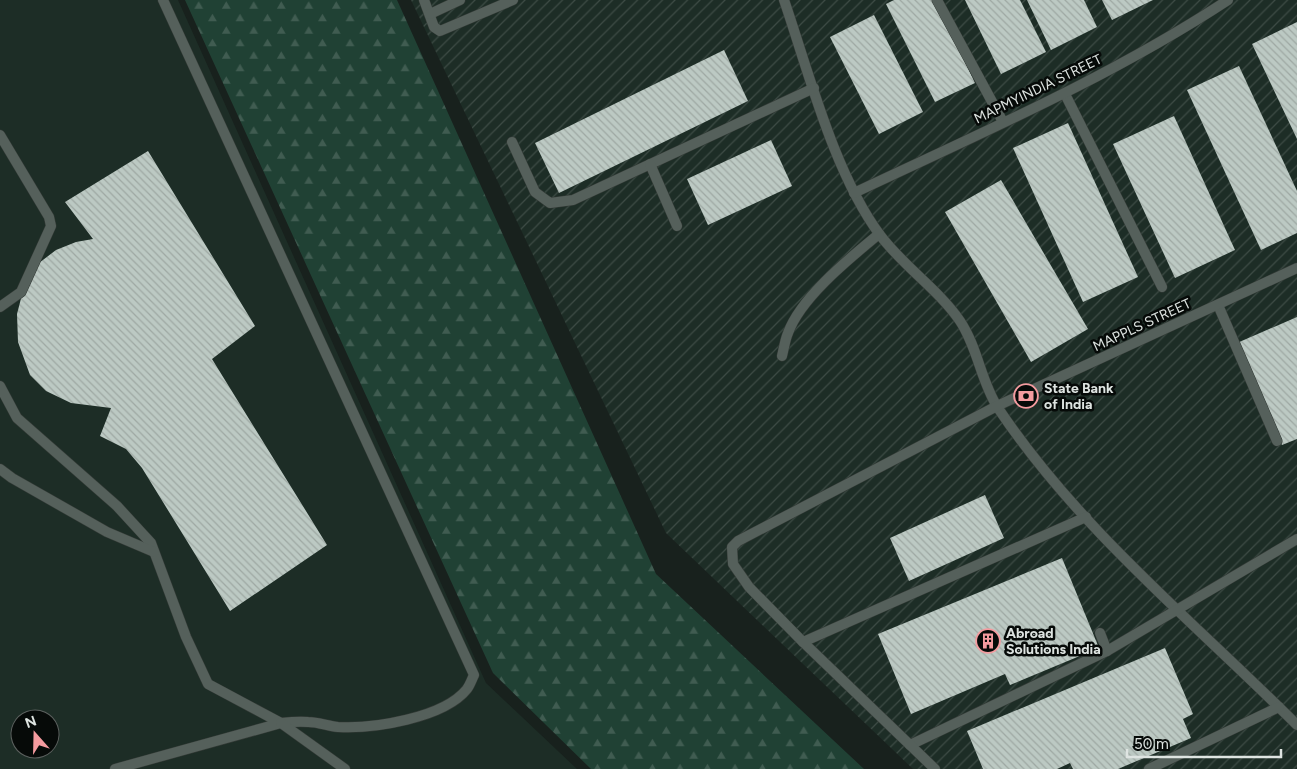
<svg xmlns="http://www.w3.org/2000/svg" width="1297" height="769" font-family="Figtree,sans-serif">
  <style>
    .built { fill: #1d2d26; fill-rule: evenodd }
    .industrial { fill: url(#industrial-furrows) }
    .forest { fill: url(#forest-firs) }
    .building { fill: url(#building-back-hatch) }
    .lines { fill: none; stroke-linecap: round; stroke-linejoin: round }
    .service-casing { stroke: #343b37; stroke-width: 11 }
    .service { stroke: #55605b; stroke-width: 10 }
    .labels { text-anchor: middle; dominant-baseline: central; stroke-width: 5; stroke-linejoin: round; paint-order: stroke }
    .street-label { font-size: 14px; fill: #dee4e1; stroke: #060a08 }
    .poi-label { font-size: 14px; font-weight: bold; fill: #dee4e1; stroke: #060a08; text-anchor: start }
  </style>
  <defs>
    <pattern id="industrial-furrows" width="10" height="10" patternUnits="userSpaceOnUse" patternTransform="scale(1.25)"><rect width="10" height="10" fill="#1d2d26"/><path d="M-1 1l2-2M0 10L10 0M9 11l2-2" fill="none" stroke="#3d4b45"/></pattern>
    <pattern id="forest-firs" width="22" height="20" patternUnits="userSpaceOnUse" patternTransform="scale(1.25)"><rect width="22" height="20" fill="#204134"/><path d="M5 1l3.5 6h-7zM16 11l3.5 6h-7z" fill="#405c51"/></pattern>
    <pattern id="building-back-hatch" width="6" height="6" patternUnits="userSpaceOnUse" patternTransform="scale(1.25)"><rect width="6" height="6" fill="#bcc9c3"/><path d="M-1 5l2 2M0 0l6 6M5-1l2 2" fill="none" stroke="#9ea8a3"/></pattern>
  </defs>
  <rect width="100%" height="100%" fill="#18211d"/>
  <path class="built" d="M0,0H178L486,683L577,769H0ZM20,719H50V749H20Z"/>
  <path class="industrial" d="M411,0H1297V769H913L666,533Z"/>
  <path class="forest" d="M185,0H397L656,574L864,769H591L493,673Z"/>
  <g class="building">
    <path d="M894,0H935L975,83L935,102L886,4Z"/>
    <path d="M965,0H1020L1046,52L1001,74Z"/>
    <path d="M1027,0H1084L1097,27L1051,50Z"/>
    <path d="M1102,0H1153L1112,20Z"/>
    <path d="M874,15L923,112L879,134L830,37Z"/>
    <path d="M1297,22V139L1252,44Z"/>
    <path d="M724,50L748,101L559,193L535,143Z"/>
    <path d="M1239,66L1297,191V233L1261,250L1187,90Z"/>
    <path d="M1174,116L1235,250L1175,278L1113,144Z"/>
    <path d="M1068,123L1138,277L1083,302L1013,148Z"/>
    <path d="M771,140L792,186L708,225L687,179Z"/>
    <path d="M148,151L255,326L212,359L327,545L230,611L142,468L126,449L100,436L111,408L71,403L46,391L30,375L18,342L17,314L25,283L35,266L56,250L76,242L93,239L65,202Z"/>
    <path d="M1001,180L1088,329L1031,362L945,212Z"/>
    <path d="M1297,317V439L1282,445L1237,343Z"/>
    <path d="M985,495L1004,538L909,581L890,538Z"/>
    <path d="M1062,558L1099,648L1010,685L1005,674L911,714L878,634Z"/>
    <path d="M1165,648L1193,714L1183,719L1191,738L1118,769H1073L1070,763L1057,769H983L967,731Z"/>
  </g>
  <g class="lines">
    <g class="service-casing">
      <g id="service">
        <path d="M163,0L474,675C472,679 470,685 467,689C444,718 373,729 338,727C328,726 318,722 308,722C299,721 290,722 281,723"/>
        <path d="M424,0L434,27L440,31L513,0"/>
        <path d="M784,0C809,73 834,173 880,235C903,266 938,289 960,321C978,348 981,382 998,408C1079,529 1195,623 1297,725"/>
        <path d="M937,0L1003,122"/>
        <path d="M430,14L460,0"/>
        <path d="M1065,94L1162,287"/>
        <path d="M0,135L49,217L51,226L21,292L0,307"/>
        <path d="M512,142L535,192L550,203L573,200L814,88"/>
        <path d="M650,164L677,226"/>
        <path d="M854,193C981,133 1111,77 1228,0"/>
        <path d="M1218,305L1277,441"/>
        <path d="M782,356C784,348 785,340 788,333C801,297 850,258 879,234"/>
        <path d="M0,386L17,418L117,506L151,543L186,637L208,684L281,723L115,769"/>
        <path d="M0,469L12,478L107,532L154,552"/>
        <path d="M1100,633L1107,651"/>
        <path d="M803,642L1086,517"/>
        <path d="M281,723L345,769"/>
        <path d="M910,745L1107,651L1297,539"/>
        <path d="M935,769L803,642L749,587L733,564L732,547L738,541L997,406L1297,268"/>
        <path d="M1149,769L1279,707"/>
      </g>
    </g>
    <use href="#service" class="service"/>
  </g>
  <defs>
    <g id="bank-ring" transform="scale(1.25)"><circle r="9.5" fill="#060a08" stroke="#f49b9f" stroke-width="1.5"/><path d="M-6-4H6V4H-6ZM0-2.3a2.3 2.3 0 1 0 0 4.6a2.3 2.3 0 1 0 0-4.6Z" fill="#f49b9f"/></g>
    <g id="building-ring" transform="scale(1.25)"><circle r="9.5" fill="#060a08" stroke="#f49b9f" stroke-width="1.5"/><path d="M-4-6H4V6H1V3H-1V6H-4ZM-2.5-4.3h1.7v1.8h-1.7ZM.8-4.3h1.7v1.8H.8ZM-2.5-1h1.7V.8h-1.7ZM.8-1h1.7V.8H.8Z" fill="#f49b9f"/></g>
  </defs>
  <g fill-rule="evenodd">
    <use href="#bank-ring" x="1026" y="396"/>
    <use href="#building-ring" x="988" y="641"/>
  </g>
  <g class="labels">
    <g class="street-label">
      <text transform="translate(1038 89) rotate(-26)">MAPMYINDIA STREET</text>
      <text transform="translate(1142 325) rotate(-25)">MAPPLS STREET</text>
    </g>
    <g class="poi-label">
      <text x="1044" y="388">State Bank<tspan x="1044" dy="16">of India</tspan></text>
      <text x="1006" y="633">Abroad<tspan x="1006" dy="16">Solutions India</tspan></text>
    </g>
  </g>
  <g transform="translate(35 734) rotate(340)"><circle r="24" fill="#060a08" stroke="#5c615f"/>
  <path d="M0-4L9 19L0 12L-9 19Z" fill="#f49b9f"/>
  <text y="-8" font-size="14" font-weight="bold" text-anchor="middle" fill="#dee4e1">N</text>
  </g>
  <path d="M1127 749v8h154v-8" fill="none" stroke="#dee4e1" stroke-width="2.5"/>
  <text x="1134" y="749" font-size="15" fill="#dee4e1" stroke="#060a08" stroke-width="4" paint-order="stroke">50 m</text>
</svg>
